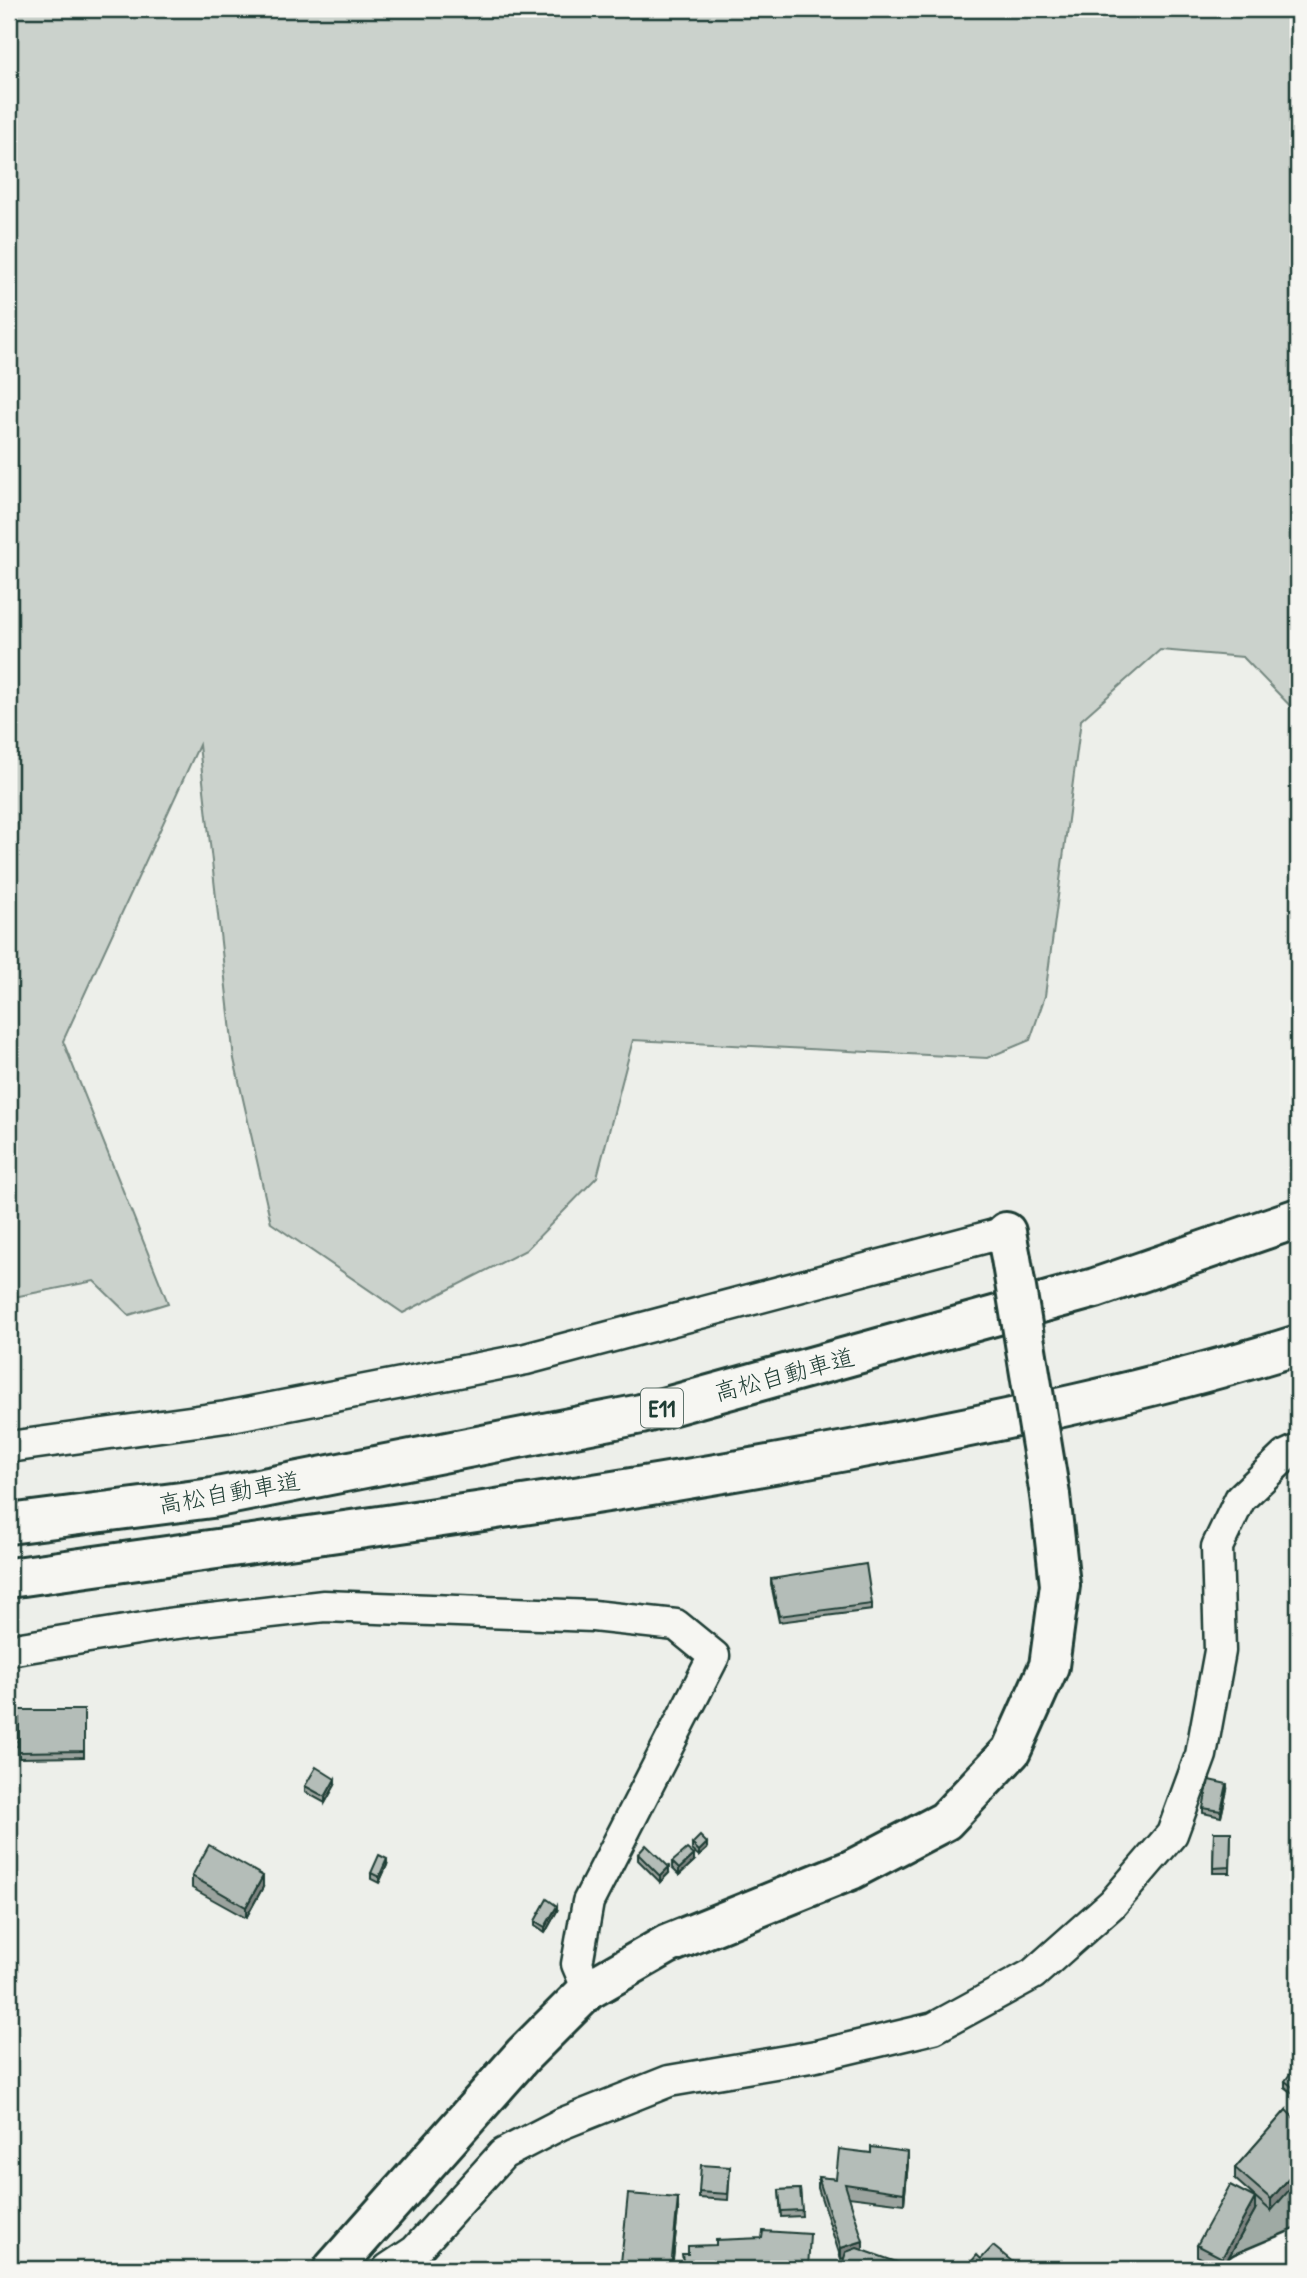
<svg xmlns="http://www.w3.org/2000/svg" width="1307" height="2278" font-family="'Patrick Hand','Klee One',sans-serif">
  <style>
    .green { fill: #cbd2cc; stroke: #758880; stroke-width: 2 }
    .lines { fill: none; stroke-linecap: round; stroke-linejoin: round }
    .river { stroke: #9faaa4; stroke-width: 66 }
    .minor-casing { stroke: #1f3d34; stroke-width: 35 }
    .tertiary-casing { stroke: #1f3d34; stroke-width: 44 }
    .motorway-casing { stroke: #1f3d34; stroke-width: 44 }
    .minor { stroke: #f6f6f2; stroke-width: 30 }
    .tertiary { stroke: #f6f6f2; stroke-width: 38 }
    .motorway { stroke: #f6f6f2; stroke-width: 38 }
    .tertiary-bridge-casing { stroke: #1f3d34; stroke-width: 44; stroke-linecap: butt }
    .tertiary-bridge { stroke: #f6f6f2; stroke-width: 38 }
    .wall { fill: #9ba39e; stroke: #1f3d34; stroke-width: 2 }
    .shaded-wall { fill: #7e8481; stroke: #1f3d34; stroke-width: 2 }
    .building { fill: #b4bdb8; stroke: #1f3d34; stroke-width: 2 }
    .labels { text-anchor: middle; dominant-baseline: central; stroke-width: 6; stroke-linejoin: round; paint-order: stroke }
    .shield { fill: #f6f6f2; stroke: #60746d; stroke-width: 2 }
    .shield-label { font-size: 23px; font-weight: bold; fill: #1f3d34 }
    .street-label { font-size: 24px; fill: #1f3d34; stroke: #f6f6f2 }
  </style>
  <rect width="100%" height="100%" fill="#edefea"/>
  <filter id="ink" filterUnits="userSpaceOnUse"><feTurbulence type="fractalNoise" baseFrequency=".0143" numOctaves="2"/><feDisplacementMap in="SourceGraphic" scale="14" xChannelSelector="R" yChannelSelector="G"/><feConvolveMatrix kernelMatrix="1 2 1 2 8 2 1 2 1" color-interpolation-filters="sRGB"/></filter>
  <g filter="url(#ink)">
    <path class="green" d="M9,9H1298V714L1243,657L1160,650L1081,720L1045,996L1030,1040L987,1058L633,1040L597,1177L526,1250L403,1313L271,1223L234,1059L199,745L63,1041L168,1303L129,1315L94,1281L9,1298Z"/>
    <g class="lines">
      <path class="river" d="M1233,2269L1298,2183"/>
      <g class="minor-casing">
        <g id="minor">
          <path d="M9,1447L226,1417L526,1359L1006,1232"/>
          <path d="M9,1650L168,1624L324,1606L593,1616L676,1625L714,1656L588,1902L577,1964L588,1990"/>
          <path d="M388,2269L415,2251L503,2154L561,2124L669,2081L816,2056L934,2028L1033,1974L1113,1903L1172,1834L1201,1755L1220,1651L1217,1547L1240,1499L1285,1456L1298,1450"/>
          <path d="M1241,2269L1298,2245"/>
        </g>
      </g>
      <g class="tertiary-casing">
        <g id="tertiary">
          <path d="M1006,1232L1011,1258"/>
          <path d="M333,2269L523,2055L588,1990L668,1944L851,1870L945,1821L1011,1751L1049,1666L1060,1585L1050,1495"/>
        </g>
      </g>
      <g class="motorway-casing">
        <g id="motorway">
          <path d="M9,1524L212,1498L641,1414L1095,1288L1298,1218"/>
          <path d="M9,1578C292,1538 575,1502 856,1449C1004,1421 1154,1390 1298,1345"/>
        </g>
      </g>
      <use href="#minor" class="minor"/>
      <use href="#tertiary" class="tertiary"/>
      <use href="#motorway" class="motorway"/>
      <g class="tertiary-bridge-casing">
        <path id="tertiary-bridge" d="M1011,1258L1050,1495"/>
      </g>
      <use href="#tertiary-bridge" class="tertiary-bridge"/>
    </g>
    <g class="wall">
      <path d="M771,1579L872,1604V1610L779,1622L771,1584Z"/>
      <path d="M19,1710H84V1757L19,1758Z"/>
      <path d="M9,1711H17L18,1746L9,1747Z"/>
      <path d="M335,1785L325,1803L305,1792V1786Z"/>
      <path d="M1227,1790L1221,1817L1203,1813V1808Z"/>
      <path d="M1214,1832H1231L1230,1873H1213Z"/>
      <path d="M692,1844L707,1849L699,1856L692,1850Z"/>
      <path d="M638,1854L669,1873L660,1882L638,1860Z"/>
      <path d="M694,1861L679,1875L672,1868V1862Z"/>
      <path d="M387,1865L379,1883L371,1879V1873Z"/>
      <path d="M192,1876L263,1887L246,1918L192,1888Z"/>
      <path d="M557,1911L545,1933L535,1926V1921Z"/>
      <path d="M1298,2072V2097L1285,2087V2081Z"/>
      <path d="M1286,2110L1271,2211L1235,2179V2168Z"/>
      <path d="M908,2163L904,2204L849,2197L844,2258L841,2259L818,2188V2177L836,2179Z"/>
      <path d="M730,2167L728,2200L699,2198V2192Z"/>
      <path d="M800,2189L802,2216L781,2217L779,2190Z"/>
      <path d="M678,2210L672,2269H621V2263Z"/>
      <path d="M1255,2210L1222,2269L1197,2256V2245Z"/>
    </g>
    <g class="shaded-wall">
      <path d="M335,1779V1785L325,1803V1797Z"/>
      <path d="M1227,1784V1790L1221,1817V1811Z"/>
      <path d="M707,1843V1849L699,1856V1851Z"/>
      <path d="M694,1855V1861L679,1875V1869Z"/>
      <path d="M387,1859V1865L379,1883V1877Z"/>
      <path d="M669,1867V1873L660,1882V1876Z"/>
      <path d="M263,1876V1887L246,1918V1907Z"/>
      <path d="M557,1906V1911L545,1933V1927Z"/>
      <path d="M908,2152V2163L904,2204V2193Z"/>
      <path d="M1298,2168V2180L1271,2211V2199Z"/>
      <path d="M678,2198V2210L672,2269H671Z"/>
      <path d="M1255,2198V2210L1222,2269V2258Z"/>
      <path d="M863,2241V2252L841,2259V2248Z"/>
    </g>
    <g class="building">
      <path d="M866,1564L872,1604L779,1616L771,1579Z"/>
      <path d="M19,1710H84V1751L19,1752Z"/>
      <path d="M9,1711H17L18,1741H9Z"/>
      <path d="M316,1767L335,1779L325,1797L305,1786Z"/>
      <path d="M1209,1780L1227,1784L1221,1811L1203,1808Z"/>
      <path d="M1214,1832H1231L1230,1867L1213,1868Z"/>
      <path d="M700,1836L707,1843L699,1851L692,1844Z"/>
      <path d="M209,1845L263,1876L246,1907L192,1876Z"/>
      <path d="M646,1845L669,1867L660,1876L638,1854Z"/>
      <path d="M687,1849L694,1855L679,1869L672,1862Z"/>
      <path d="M379,1855L387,1859L379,1877L371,1873Z"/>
      <path d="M547,1899L557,1906L545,1927L535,1921Z"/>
      <path d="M1294,2068L1298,2072V2091L1285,2081Z"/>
      <path d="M1286,2110L1298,2122V2168L1271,2199L1235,2168Z"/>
      <path d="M871,2147L908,2152L904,2193L845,2184L863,2241L841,2248L818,2177L836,2179L839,2149L871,2153Z"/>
      <path d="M701,2165L730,2167L728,2194L699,2192Z"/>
      <path d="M1230,2185L1255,2198L1222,2258L1197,2245Z"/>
      <path d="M800,2189L802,2210L781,2211L779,2190Z"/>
      <path d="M628,2194L678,2198L671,2268L621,2263Z"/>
      <path d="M763,2231L810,2234L808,2269H684L682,2254H688V2246L716,2245V2240L762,2238Z"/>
      <path d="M993,2246L1019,2267L1017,2269H965L977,2255L981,2259Z"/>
      <path d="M857,2248L916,2269H841L846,2252Z"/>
    </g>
  </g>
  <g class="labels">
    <rect class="shield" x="641" y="1388.5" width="42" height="39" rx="5"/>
    <g class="shield-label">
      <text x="662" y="1408">E11</text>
    </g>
    <g class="street-label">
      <text transform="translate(784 1374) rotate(-15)">高松自動車道</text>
      <text transform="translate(229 1492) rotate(-10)">高松自動車道</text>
    </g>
  </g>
  <rect width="1307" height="2278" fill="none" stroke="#f6f6f2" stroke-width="35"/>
  <rect x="18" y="18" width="1272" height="2243" fill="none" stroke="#1f3d34" stroke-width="2.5" filter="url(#ink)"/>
</svg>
